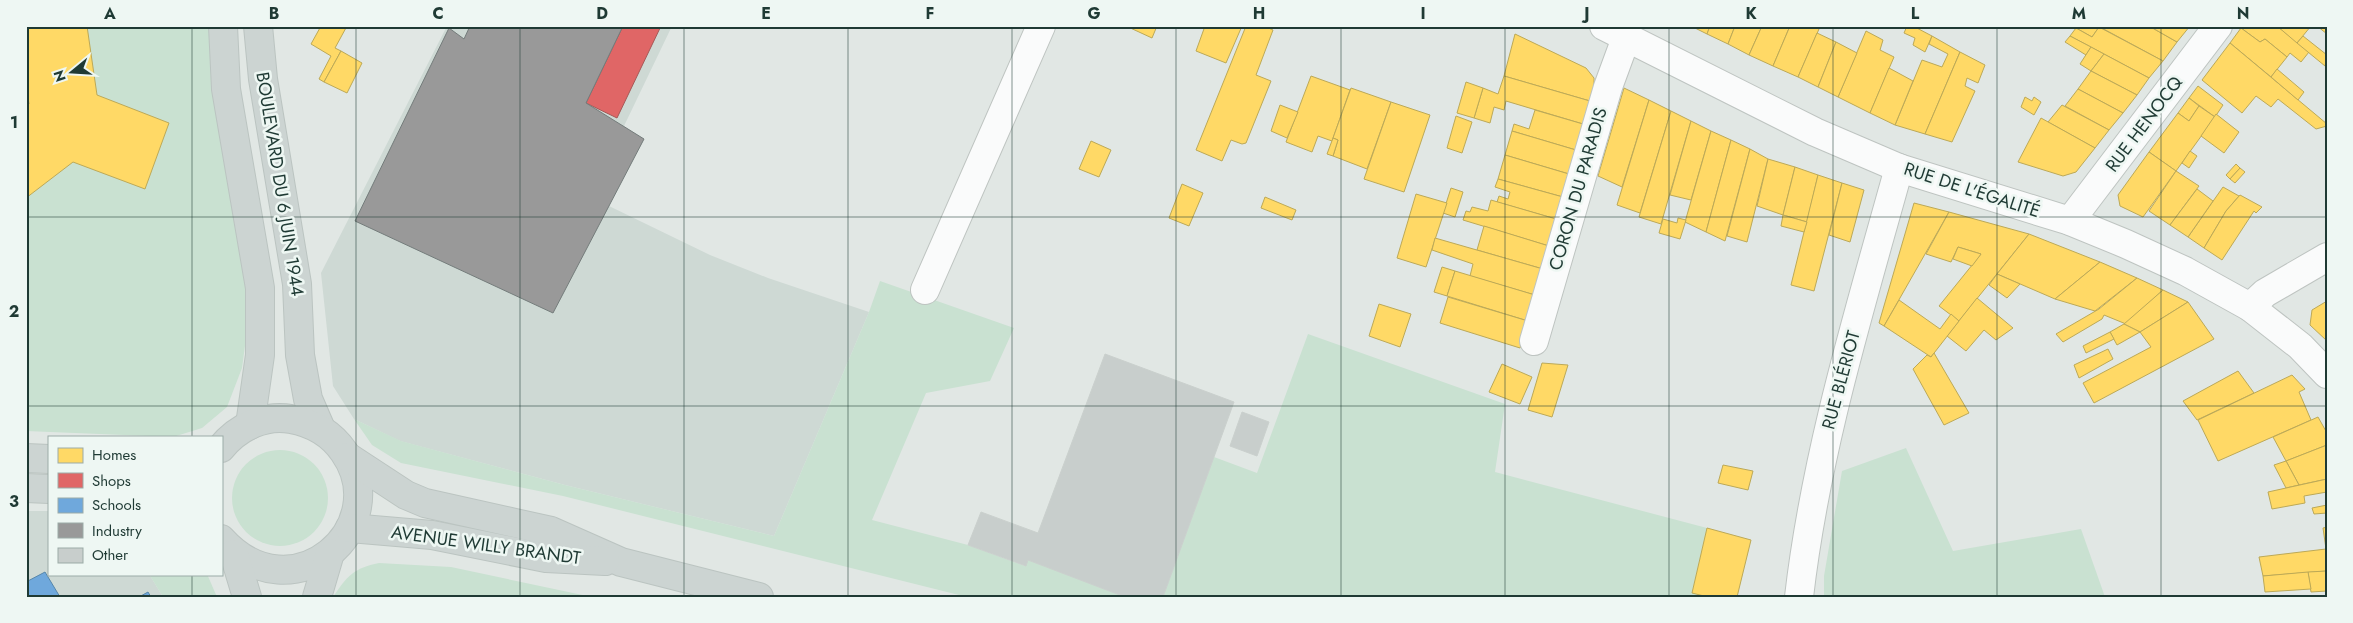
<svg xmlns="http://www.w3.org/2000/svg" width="2353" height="623" font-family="Jost,sans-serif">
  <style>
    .built { fill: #ced9d4 }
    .green { fill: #c9e1d1 }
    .homes { fill: #ffd966; stroke: #bca957 }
    .shops { fill: #e06666; stroke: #a65957 }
    .schools { fill: #6fa8dc; stroke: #5787aa }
    .industry { fill: #999; stroke: #747c7b }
    .building { fill: #c8cecc; stroke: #cad0cd }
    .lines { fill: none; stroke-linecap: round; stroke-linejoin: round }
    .minor-casing { stroke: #bec4c1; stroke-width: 30 }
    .major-casing { stroke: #bbc4c1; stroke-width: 30 }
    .minor { stroke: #fafbfb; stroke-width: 28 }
    .major { stroke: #ccd4d2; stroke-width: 28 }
    .grid { fill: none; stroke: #1f3a34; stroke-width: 1; stroke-opacity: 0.55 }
    .labels { text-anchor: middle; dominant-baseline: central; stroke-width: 5; stroke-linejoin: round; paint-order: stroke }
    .street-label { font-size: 18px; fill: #1f3a34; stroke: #eef7f3 }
    .neatline { fill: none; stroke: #1f3a34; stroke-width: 2 }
    .grid-label { font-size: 16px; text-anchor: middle; font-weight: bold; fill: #1f3a34 }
  </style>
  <rect width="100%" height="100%" fill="#e1e7e4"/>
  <g class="built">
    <path d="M447,26H672L624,126L644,139L609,206L710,255L768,278L869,312L774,536L565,485L400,441L354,419L333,386L321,273Z"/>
    <path d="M26,511H49V574H149L163,597H26Z"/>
  </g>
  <g class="green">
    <path d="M87,26H214L250,309L242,368L227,407L202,428L173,437L26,431V198L73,162L145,189L169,123L97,95Z"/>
    <path d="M880,281L1014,328L990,381L926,393L872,520L968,545L1025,566L1028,560L1125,597H967L563,496L401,463L372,445L354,419L401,441L565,485L774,536L869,312Z"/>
    <path d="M1308,334L1505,404L1495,472L1707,528L1692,592L1708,597H1163L1214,457L1257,473Z"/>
    <path d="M1906,448L1953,551L2081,529L2105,597H1824V576L1842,471Z"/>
    <circle cx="280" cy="498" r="48"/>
    <path d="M379,563L451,567L592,597H333C347,576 354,568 379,563Z"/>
    <path d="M149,574H207L217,597H163Z"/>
  </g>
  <g class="homes">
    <path d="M26,26H87L97,95L169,123L145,189L73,162L26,198V106L29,104L26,85Z"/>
    <path d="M321,26H347L335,48L341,51L324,82L319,79L331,56L311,44Z"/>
    <path d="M1126,26H1157L1152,38Z"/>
    <path d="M1205,26H1242L1226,63L1196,51Z"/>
    <path d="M1246,26H1264L1273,30L1256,75L1271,81L1246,143L1242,144L1231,140L1222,161L1196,150Z"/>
    <path d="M1691,26H1710L1707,34Z"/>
    <path d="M1710,26H1735L1728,44L1707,34Z"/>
    <path d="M1735,26H1762L1749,55L1728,44Z"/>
    <path d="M1762,26H1790L1773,66L1749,55Z"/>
    <path d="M1790,26H1814L1819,29L1798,77L1773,66Z"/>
    <path d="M1907,26H1913L1932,36L1925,52L1913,45L1915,38L1904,33Z"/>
    <path d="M2077,26H2098L2099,27L2092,37L2076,28Z"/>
    <path d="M2098,26H2149L2177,42L2163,61Z"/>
    <path d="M2149,26H2190L2177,42Z"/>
    <path d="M2242,26H2277L2309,52L2301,62L2290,53L2287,57L2265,39L2260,42L2241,28Z"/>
    <path d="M2277,26H2311L2297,43Z"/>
    <path d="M2317,26H2327V34Z"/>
    <path d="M2099,27L2163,61L2149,78L2070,36L2076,28L2092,37Z"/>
    <path d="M2241,28L2260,42L2265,39L2287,57L2271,77L2230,43Z"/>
    <path d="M1866,31L1883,40L1880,50L1894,57L1870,113L1838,97Z"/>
    <path d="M1817,33L1836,42L1818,87L1798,77Z"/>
    <path d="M1515,34L1586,68L1594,78V86L1590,101L1504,76Z"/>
    <path d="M1932,36L1960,52L1925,134L1895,125L1922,60L1942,67L1948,54L1929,44Z"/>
    <path d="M2070,36L2091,47L2086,55L2065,42Z"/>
    <path d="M2303,36L2327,55L2325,66L2297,43Z"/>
    <path d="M1836,42L1857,53L1838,97L1818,87Z"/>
    <path d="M2230,43L2327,124V126L2316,129L2278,99L2271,107L2256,96L2242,113L2202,80Z"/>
    <path d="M2091,47L2104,54L2091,71L2080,64Z"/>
    <path d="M341,51L362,63L347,93L324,82Z"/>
    <path d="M1960,52L1985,65L1978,83L1967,78L1965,86L1975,91L1952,142L1925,134Z"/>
    <path d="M2104,54L2149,78L2137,95L2091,71Z"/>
    <path d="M1889,68L1913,81L1895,125L1870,113Z"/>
    <path d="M2277,69L2304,92L2298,100L2271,77Z"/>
    <path d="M2091,71L2137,95L2123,113L2078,89Z"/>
    <path d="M1311,76L1350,90L1332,141L1318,136L1312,152L1286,142Z"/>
    <path d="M1504,76L1590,101L1583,124L1506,101L1504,110L1494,107L1490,123L1474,118L1483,88L1498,94Z"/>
    <path d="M1466,82L1483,88L1474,118L1457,113Z"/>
    <path d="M2198,86L2223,105L2215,117L2189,98Z"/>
    <path d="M1351,88L1391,102L1367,169L1333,156L1338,140L1333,138Z"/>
    <path d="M1624,88L1649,100L1622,187L1598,176Z"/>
    <path d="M2078,89L2123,113L2109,130L2065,106Z"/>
    <path d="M2025,97L2032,101L2034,97L2041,102L2034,115L2021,107Z"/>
    <path d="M2189,98L2199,106L2189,121L2178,113Z"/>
    <path d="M1649,100L1671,111L1640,213L1617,205Z"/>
    <path d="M1391,102L1430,115L1404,192L1364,179Z"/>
    <path d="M1280,105L1298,112L1287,138L1271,131Z"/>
    <path d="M2062,105L2109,130L2095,148L2048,122Z"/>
    <path d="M2199,106L2215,117L2176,171L2149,152L2178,113L2189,121Z"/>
    <path d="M1535,110L1583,124L1576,150L1512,131L1514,124L1529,129Z"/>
    <path d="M1671,111L1691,121L1661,224L1639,217Z"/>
    <path d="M2216,114L2239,132L2224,153L2201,136Z"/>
    <path d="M1456,116L1472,122L1462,153L1447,148Z"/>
    <path d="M2041,118L2095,148L2076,172L2063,176L2018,162Z"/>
    <path d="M1691,121L1711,131L1691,200L1670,195Z"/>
    <path d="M1512,131L1576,150L1569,174L1505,155Z"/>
    <path d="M1711,131L1731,140L1706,232L1685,222Z"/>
    <path d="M1333,138L1338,140L1333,156L1327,154Z"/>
    <path d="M1731,140L1750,149L1725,241L1706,232Z"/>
    <path d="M1091,141L1111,150L1099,177L1079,169Z"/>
    <path d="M1750,149L1768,159L1747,242L1727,236Z"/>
    <path d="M2190,151L2197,156L2189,168L2182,163Z"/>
    <path d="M2149,152L2176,171L2143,217L2120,206L2118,195Z"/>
    <path d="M1505,155L1569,174L1563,197L1498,179Z"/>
    <path d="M1768,159L1795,167L1783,215L1757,206Z"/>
    <path d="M2236,164L2240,168L2230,179L2226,175Z"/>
    <path d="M1795,167L1818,175L1807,222L1783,215Z"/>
    <path d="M2240,168L2245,172L2235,183L2230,179Z"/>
    <path d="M2176,171L2199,186L2170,225L2149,211Z"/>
    <path d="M1818,175L1842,183L1814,291L1791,285Z"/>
    <path d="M1498,179L1563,197L1556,219L1497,202L1499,196L1508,199L1510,192L1495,187Z"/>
    <path d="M1842,183L1864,190L1850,242L1829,235Z"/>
    <path d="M1182,184L1203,193L1189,226L1169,218Z"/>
    <path d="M2223,187L2239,196L2226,211L2204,248L2188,237Z"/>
    <path d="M1451,188L1463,192L1455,217L1443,213Z"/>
    <path d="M2197,189L2213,201L2188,237L2170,225Z"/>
    <path d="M1416,194L1447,203L1426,267L1397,258Z"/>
    <path d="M2240,195L2262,207L2256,213L2254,211L2222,260L2204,248L2226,211Z"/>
    <path d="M1265,197L1296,210L1292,220L1261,208Z"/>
    <path d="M1491,200L1556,219L1549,246L1463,220L1466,211L1470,212L1472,207L1488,211Z"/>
    <path d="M1914,203L1949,212L1884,326L1879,323Z"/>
    <path d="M1949,212L2029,234L1959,321L1939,306L1981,254L1958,247L1951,262L1926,254Z"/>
    <path d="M1783,215L1807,222L1804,232L1781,226Z"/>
    <path d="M1678,218L1686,220L1680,239L1659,233L1663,219L1677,223Z"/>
    <path d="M1484,226L1549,246L1543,269L1477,250Z"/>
    <path d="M2029,234L2100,262L2055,299L1997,274Z"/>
    <path d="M1435,238L1543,269L1535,295L1470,276L1473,264L1432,250Z"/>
    <path d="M1958,247L1981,254L1972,266L1953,259Z"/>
    <path d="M2100,262L2137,278L2095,311L2055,299Z"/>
    <path d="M1442,267L1455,271L1447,296L1434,292Z"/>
    <path d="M1455,271L1535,295L1528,321L1447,296Z"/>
    <path d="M1997,274L2020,284L2007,298L1989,285Z"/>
    <path d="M2137,278L2163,290L2126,324L2104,315L2102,319L2063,342L2056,334L2099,309Z"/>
    <path d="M2163,290L2188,302L2140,332L2124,324Z"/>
    <path d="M1448,297L1528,321L1520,348L1440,323Z"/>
    <path d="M1977,298L2013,328L1996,340L1984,330L1966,351L1947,336Z"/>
    <path d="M1899,300L1940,329L1951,314L1959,321L1931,357L1884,326Z"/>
    <path d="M2327,301V341L2310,325L2312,310Z"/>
    <path d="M2188,302L2214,339L2094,403L2083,383L2151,347L2140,332Z"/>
    <path d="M1379,304L1411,314L1400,347L1369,336Z"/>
    <path d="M2124,324L2140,332L2117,345L2110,332Z"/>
    <path d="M2110,332L2114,339L2086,353L2083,346Z"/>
    <path d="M2108,349L2113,359L2079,378L2074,365Z"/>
    <path d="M1934,353L1969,413L1944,425L1913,369L1927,355L1931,357Z"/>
    <path d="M1542,363L1568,365L1552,417L1528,410Z"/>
    <path d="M1502,364L1532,377L1520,404L1489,392Z"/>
    <path d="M2238,371L2254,393L2197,420L2183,401Z"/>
    <path d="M2292,375L2305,389L2299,392L2311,420L2218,461L2198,420Z"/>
    <path d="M2318,417L2327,433V445L2286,461L2273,437Z"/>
    <path d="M2327,445V479L2299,485L2286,461Z"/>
    <path d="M2286,461L2299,485L2286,488L2274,465Z"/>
    <path d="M1723,465L1753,471L1748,490L1718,483Z"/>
    <path d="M2327,479V492L2304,496L2305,503L2272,509L2268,492Z"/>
    <path d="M2327,505V513L2314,514L2312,508Z"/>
    <path d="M2327,527V549H2326L2323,528Z"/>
    <path d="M1707,528L1751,540L1737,597H1708L1692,593Z"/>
    <path d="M2326,549L2327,571L2263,576L2259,557Z"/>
    <path d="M2327,571V591L2311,592L2308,572Z"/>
    <path d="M2308,572L2311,589L2265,592L2263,576Z"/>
  </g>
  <path class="shops" d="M623,26H661L617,118L586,103Z"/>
  <g class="schools">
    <path d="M45,572L60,597H26V582Z"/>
    <path d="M148,592L151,597H139Z"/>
  </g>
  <path class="industry" d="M470,26H623L586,103L644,139L553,313L355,221L449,28L464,39Z"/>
  <g class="building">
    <path d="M1105,354L1234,402L1163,597H1125L1028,560L1026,566L968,545L981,512L1038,533Z"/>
    <path d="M1242,412L1269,422L1257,456L1230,446Z"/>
  </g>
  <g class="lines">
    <g class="minor-casing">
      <g id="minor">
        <path d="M1604,26L1815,132L1899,168L2070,221L2126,244L2185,271L2250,307L2300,346L2327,374"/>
        <path d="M2070,221L2218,26"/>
        <path d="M925,290L1041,26"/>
        <path d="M2250,307L2265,293L2327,257"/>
        <path d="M1534,341L1608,87L1626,38"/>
        <path d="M1799,597C1816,450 1860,309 1899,168"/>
      </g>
    </g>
    <g class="major-casing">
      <g id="major">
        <path d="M223,26L226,89L260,288V355L250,425"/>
        <path d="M258,26L263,79L297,284L300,355L308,399L321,429"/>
        <path d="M221,448C238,427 265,414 291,419C313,423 331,433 344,452C396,526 293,619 221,539"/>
        <path d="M348,457L406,495L425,503L551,531L621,562L759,597"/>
        <path d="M26,458L49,459"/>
        <path d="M26,488L49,489"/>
        <path d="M350,528L432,535L546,558L605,561"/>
        <path d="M234,554L247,597"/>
        <path d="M317,597L330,553"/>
      </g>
    </g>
    <use href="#minor" class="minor"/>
    <use href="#major" class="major"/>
  </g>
  <path class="grid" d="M192,26V437M356,26V597M520,26V597M684,26V597M848,26V597M1012,26V597M1176,26V597M1341,26V597M1505,26V597M1669,26V597M1833,26V597M1997,26V597M2161,26V597M26,217H2327M26,406H2327M192,574V597"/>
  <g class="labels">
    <g class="street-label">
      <text transform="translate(2144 124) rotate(-53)">RUE HENOCQ</text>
      <text transform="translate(280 184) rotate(81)">BOULEVARD DU 6 JUIN 1944</text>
      <text transform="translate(1578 189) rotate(-74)">CORON DU PARADIS</text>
      <text transform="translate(1972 190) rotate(18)">RUE DE L'ÉGALITÉ</text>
      <text transform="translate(1841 380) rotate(-75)">RUE BLÉRIOT</text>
      <text transform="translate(486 545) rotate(8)">AVENUE WILLY BRANDT</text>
    </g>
  </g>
  <rect width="2353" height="623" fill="none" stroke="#eef7f3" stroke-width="55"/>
  <rect x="48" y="436" width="175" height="140" fill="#eef7f3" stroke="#9baba7"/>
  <rect x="58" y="448" width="25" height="15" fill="#ffd966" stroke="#9baba7"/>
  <text x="92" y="460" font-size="15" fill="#1f3a34">Homes</text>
  <rect x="58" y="473" width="25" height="15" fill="#e06666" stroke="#9baba7"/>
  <text x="92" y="486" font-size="15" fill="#1f3a34">Shops</text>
  <rect x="58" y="498" width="25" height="15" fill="#6fa8dc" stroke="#9baba7"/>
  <text x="92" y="510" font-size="15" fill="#1f3a34">Schools</text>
  <rect x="58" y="523" width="25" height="15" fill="#999999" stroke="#9baba7"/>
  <text x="92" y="536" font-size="15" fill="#1f3a34">Industry</text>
  <rect x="58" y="548" width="25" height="15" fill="#c8cecc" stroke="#9baba7"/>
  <text x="92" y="560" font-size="15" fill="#1f3a34">Other</text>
  <g transform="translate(72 72) rotate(252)" stroke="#eef7f3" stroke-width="4" paint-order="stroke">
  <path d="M0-4L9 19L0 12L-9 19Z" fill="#1f3a34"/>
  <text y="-8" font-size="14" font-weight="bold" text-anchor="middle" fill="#1f3a34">N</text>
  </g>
  <rect x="28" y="28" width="2298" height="568" class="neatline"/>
  <g class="grid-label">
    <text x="110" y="19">A</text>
    <text x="274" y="19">B</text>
    <text x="438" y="19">C</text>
    <text x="602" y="19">D</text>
    <text x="766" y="19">E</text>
    <text x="930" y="19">F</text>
    <text x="1094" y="19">G</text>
    <text x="1259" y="19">H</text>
    <text x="1423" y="19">I</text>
    <text x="1587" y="19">J</text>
    <text x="1751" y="19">K</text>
    <text x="1915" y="19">L</text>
    <text x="2079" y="19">M</text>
    <text x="2243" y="19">N</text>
    <text x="14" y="128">1</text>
    <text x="14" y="317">2</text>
    <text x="14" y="507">3</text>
  </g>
</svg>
